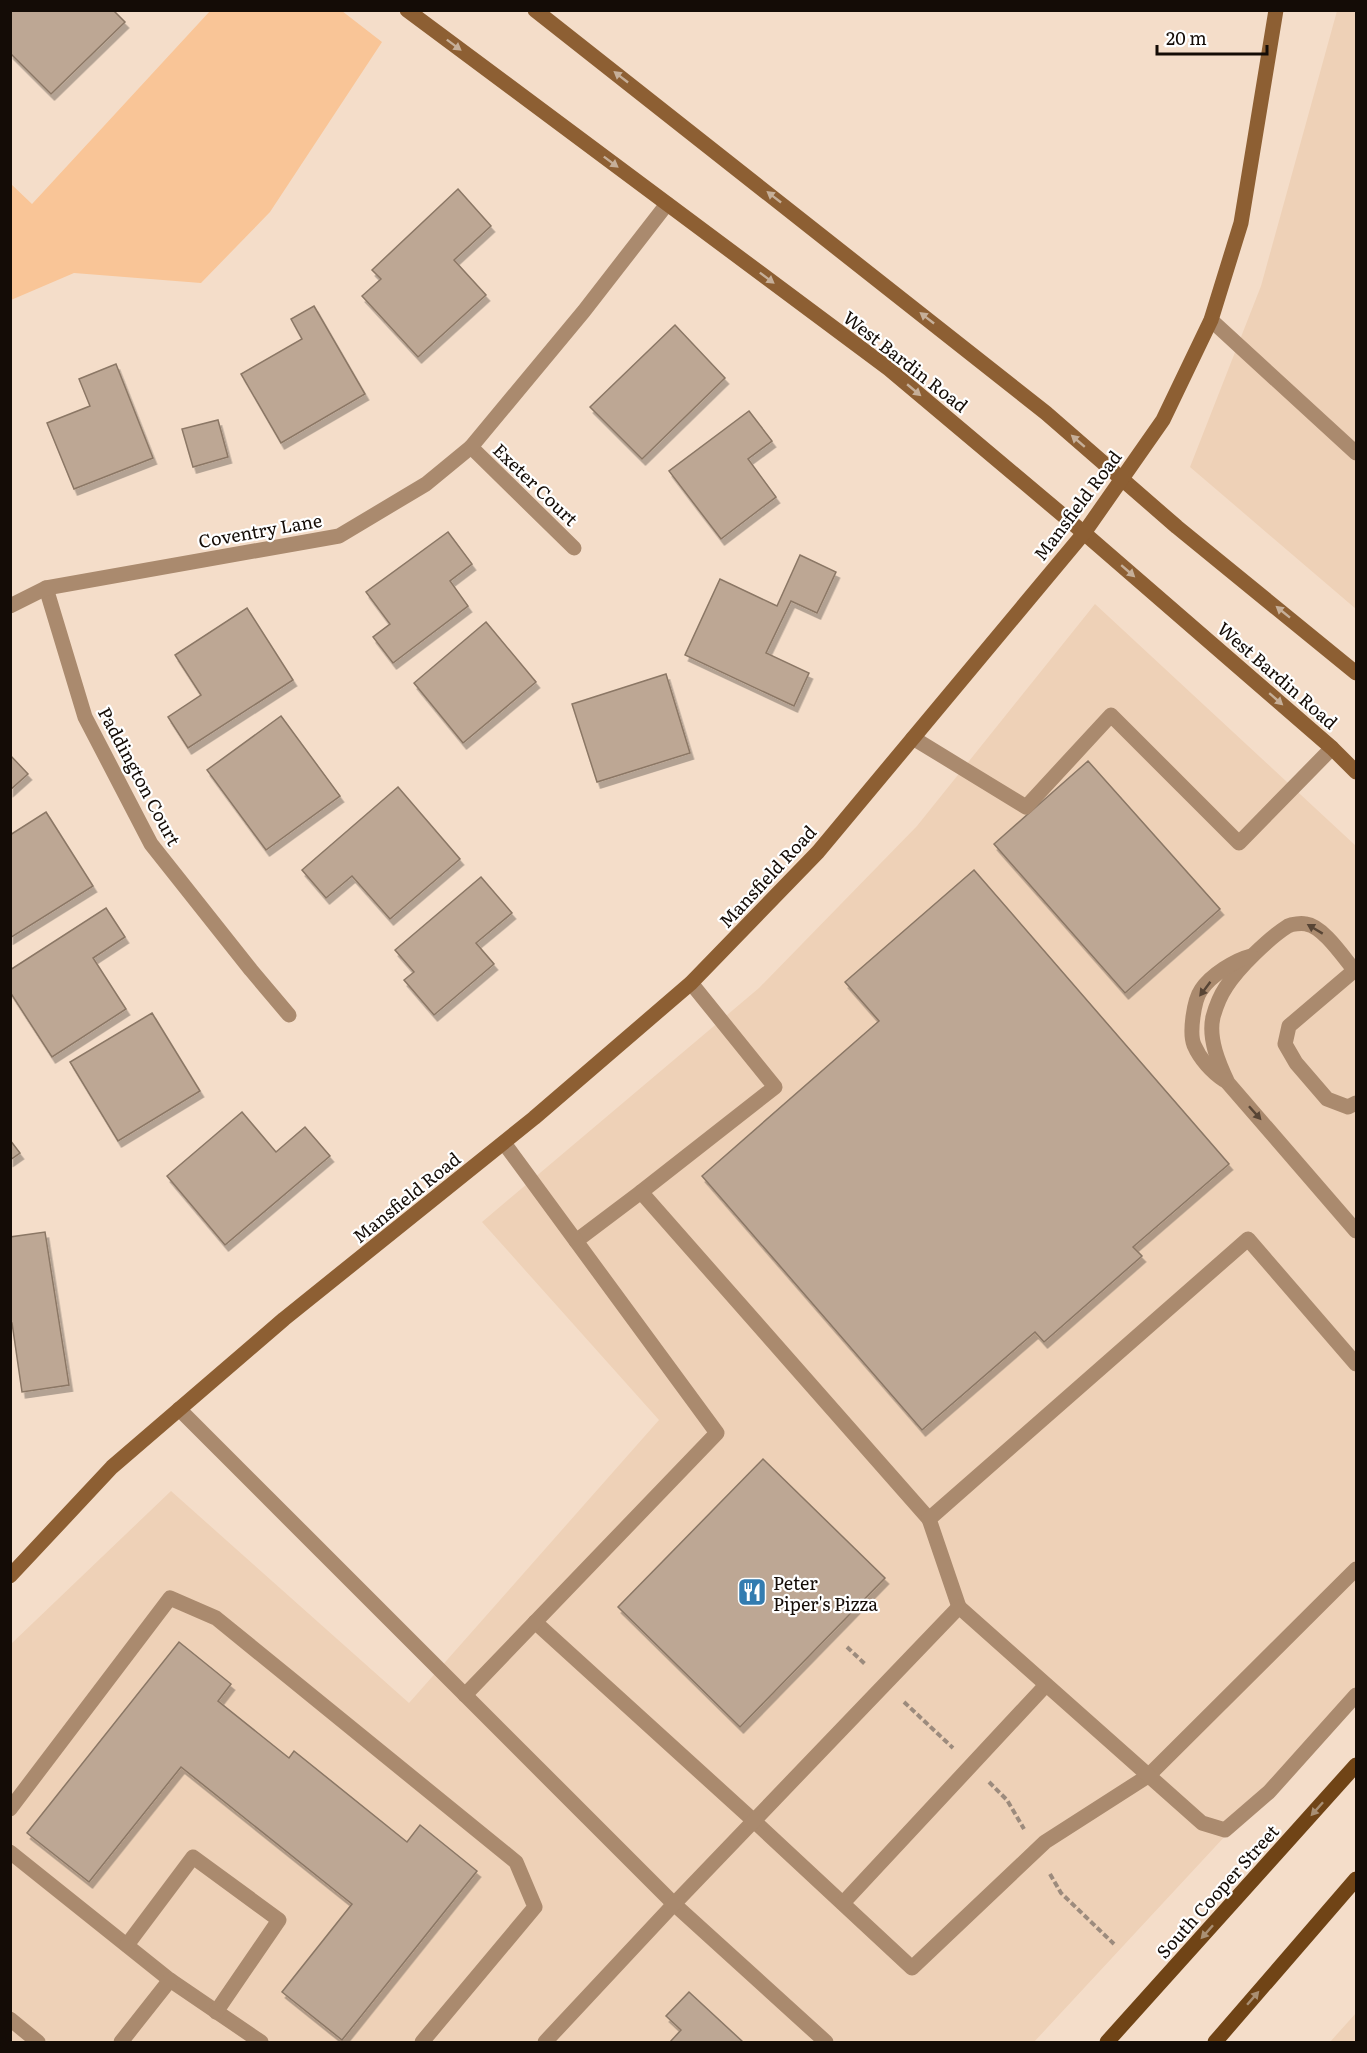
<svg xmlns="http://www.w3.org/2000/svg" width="1367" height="2053" font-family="Literata,serif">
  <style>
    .built { fill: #eed1b7 }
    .green { fill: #f9c597 }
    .building { fill: #bda794; stroke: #8b7765; stroke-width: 1.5; filter: url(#shadow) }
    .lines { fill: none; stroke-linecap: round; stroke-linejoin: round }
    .path { stroke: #9c8b7d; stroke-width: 4; stroke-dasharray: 6 3; stroke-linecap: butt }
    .lane { stroke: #aa8a6e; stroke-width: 15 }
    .street { stroke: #aa8a6e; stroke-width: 15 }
    .secondary { stroke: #8d5f33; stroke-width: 15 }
    .primary { stroke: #704416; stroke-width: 15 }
    .oneway { fill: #c6af99 }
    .oneway2 { fill: #584535 }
    .oneway3 { fill: #a98f73 }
    .labels { text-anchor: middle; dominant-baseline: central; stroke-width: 4.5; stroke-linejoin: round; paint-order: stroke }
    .street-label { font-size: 18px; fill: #140c06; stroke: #fff }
    .poi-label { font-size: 18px; fill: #140c06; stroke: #fff; text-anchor: start }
  </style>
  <defs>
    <filter id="shadow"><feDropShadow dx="3.5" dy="6" stdDeviation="0" flood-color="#0004"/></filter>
  </defs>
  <rect width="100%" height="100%" fill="#f4ddc9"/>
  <g class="built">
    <path d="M1337,11H1356V609L1190,467L1261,286Z"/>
    <path d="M1095,604L1356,846V1695L1034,2042H11V1644L171,1491L409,1703L659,1420L482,1222L759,988L917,826Z"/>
    <path d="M1356,2013V2042H1330Z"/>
  </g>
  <path class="green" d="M210,11H342L382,42L270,212L201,283L74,273L11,300V184L32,204Z"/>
  <g class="building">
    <path d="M10,10H113L125,22L51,94L10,53Z"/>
    <path d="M458,189L491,226L454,260L486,295L418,357L362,296L381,279L372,270Z"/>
    <path d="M314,306L365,394L281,443L241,374L302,339L291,319Z"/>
    <path d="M675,325L725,378L642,459L590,407Z"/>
    <path d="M116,364L153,458L74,489L47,423L90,406L79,379Z"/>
    <path d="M749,411L772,441L748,459L776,497L721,539L669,471Z"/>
    <path d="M218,420L228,457L193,467L182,429Z"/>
    <path d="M448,532L472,564L450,581L468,606L393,663L373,637L390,624L366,592Z"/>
    <path d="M800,555L836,572L817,613L791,601L766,653L809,673L794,706L685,655L720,579L777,606Z"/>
    <path d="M247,608L293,680L188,748L168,717L201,695L175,655Z"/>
    <path d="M486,622L536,682L463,743L414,683Z"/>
    <path d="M666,674L690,753L597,782L572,704Z"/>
    <path d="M281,716L340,796L266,850L207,770Z"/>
    <path d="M10,755L28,774L10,790Z"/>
    <path d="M1088,761L1220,909L1125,993L994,844Z"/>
    <path d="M398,787L460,859L390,919L352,876L326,898L302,870Z"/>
    <path d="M46,812L93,886L10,938V835Z"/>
    <path d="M974,870L1229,1164L1133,1247L1142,1256L1044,1342L1035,1332L922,1430L702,1176L879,1021L845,982Z"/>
    <path d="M481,877L512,913L476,943L494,964L434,1015L404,980L414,972L395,950Z"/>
    <path d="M106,908L125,937L93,958L126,1009L52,1057L10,992V970Z"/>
    <path d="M152,1013L200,1091L118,1141L70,1062Z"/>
    <path d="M242,1112L276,1152L305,1127L330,1156L225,1245L167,1176Z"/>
    <path d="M10,1140L20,1153L10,1160Z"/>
    <path d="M45,1232L69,1385L22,1392L12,1323H10V1237Z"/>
    <path d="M763,1459L885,1578L740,1727L618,1607Z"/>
    <path d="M179,1642L231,1684L218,1701L289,1758L294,1751L407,1842L420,1825L477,1871L342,2040L282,1992L352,1904L181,1767L89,1882L27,1833Z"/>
    <path d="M689,1992L743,2042H670L681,2030L666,2016Z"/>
  </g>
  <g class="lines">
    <g class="path">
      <path d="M847,1647L866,1665"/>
      <path d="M904,1702L953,1748"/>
      <path d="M989,1782L1007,1800L1024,1829"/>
      <path d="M1050,1874L1061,1893L1114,1944"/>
    </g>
    <g class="lane">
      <path d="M1211,320L1356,453"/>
      <path d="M913,738L1026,807L1111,715L1239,843L1332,748"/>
      <path d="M1356,969L1289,1026L1285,1044L1296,1063L1327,1099L1348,1107L1356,1103"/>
      <path d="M1355,971C1344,958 1323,926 1306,924C1301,923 1292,924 1288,926C1269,938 1238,968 1226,987C1220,996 1216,1006 1213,1017C1208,1039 1219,1064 1228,1083L1356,1231"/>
      <path d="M1224,1080C1212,1072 1200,1059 1194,1045C1189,1033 1194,1000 1201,990C1211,975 1235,960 1251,956"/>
      <path d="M641,1192L775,1087L691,983"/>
      <path d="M576,1241L641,1192L929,1519"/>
      <path d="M179,1409L674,1904L826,2042"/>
      <path d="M959,1607L929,1519L1248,1239L1356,1364"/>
      <path d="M535,1622L754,1821L912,1968L1045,1842L1148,1776L1356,1569"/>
      <path d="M465,1695L717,1433L504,1143"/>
      <path d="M10,1809L170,1598L216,1618L516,1862L535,1907L422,2042"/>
      <path d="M10,1852L170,1980L261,2042"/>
      <path d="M843,1903L1046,1685"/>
      <path d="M127,1945L193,1857L279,1920L216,2012"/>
      <path d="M121,2042L170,1980"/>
      <path d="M545,2042L674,1904L959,1607L1202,1823L1225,1830L1269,1792L1356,1695"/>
    </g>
    <g class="street">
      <path d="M471,447L574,548"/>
      <path d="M46,588L85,717L151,844L251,970L289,1015"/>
      <path d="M10,606L46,588L339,536L426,484L471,447L584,311L667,204"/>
      <path d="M10,2019L38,2042"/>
    </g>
    <g class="secondary">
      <path d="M407,10L889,369L1084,533L1332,748L1356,772"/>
      <path d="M535,10L1046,413L1177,527L1356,673"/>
      <path d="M10,1576L112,1467L284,1319L534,1118L691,983L818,852L1084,533L1163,420L1211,320L1241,223L1276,10"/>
    </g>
    <g class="primary">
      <path d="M1107,2042L1356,1765"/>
      <path d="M1215,2042L1356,1879"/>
    </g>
  </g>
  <defs><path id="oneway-solid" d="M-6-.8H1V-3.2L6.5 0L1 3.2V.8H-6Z" transform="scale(1.5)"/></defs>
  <g class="oneway">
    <use href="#oneway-solid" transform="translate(454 45) rotate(37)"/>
    <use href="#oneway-solid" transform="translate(621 77) rotate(-142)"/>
    <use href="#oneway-solid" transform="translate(611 162) rotate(37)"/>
    <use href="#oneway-solid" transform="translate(774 197) rotate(-142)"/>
    <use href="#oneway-solid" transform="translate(767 278) rotate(37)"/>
    <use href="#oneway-solid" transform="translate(927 318) rotate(-142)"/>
    <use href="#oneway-solid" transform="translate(914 390) rotate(40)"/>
    <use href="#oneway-solid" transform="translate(1078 441) rotate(-139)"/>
    <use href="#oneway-solid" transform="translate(1128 571) rotate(41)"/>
    <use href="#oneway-solid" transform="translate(1283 612) rotate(-141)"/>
    <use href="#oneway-solid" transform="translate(1276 699) rotate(41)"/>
  </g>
  <g class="oneway2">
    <use href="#oneway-solid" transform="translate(1315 929) rotate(-149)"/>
    <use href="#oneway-solid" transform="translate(1205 989) rotate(127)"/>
    <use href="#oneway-solid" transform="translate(1255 1113) rotate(48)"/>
  </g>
  <g class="oneway3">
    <use href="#oneway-solid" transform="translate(1317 1809) rotate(132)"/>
    <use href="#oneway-solid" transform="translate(1207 1932) rotate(132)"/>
    <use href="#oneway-solid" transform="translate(1253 1998) rotate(-49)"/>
  </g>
  <defs>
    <g id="restaurant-square" transform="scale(1.5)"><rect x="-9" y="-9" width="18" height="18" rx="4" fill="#337cb0" stroke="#fff"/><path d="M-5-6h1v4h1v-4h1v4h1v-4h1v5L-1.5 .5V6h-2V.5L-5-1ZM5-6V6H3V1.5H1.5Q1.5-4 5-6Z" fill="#fff"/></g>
  </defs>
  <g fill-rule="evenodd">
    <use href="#restaurant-square" x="752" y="1592"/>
  </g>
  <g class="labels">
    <g class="street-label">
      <text transform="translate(906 361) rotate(38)">West Bardin Road</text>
      <text transform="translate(536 484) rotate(44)">Exeter Court</text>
      <text transform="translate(1077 505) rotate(-53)">Mansfield Road</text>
      <text transform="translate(260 530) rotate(-10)">Coventry Lane</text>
      <text transform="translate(1278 675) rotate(41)">West Bardin Road</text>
      <text transform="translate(140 776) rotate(62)">Paddington Court</text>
      <text transform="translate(767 876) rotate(-47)">Mansfield Road</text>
      <text transform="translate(406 1197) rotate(-39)">Mansfield Road</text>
      <text transform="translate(1217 1891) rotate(-48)">South Cooper Street</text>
    </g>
    <g class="poi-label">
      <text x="773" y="1582">Peter<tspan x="773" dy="21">Piper's Pizza</tspan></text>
    </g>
  </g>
  <rect width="1367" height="2053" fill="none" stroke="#140c06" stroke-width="24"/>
  <path d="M1157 45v9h110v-9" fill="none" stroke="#140c06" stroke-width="3"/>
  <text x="1166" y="45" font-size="18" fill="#140c06" stroke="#ffffff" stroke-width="4.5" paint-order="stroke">20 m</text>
</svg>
